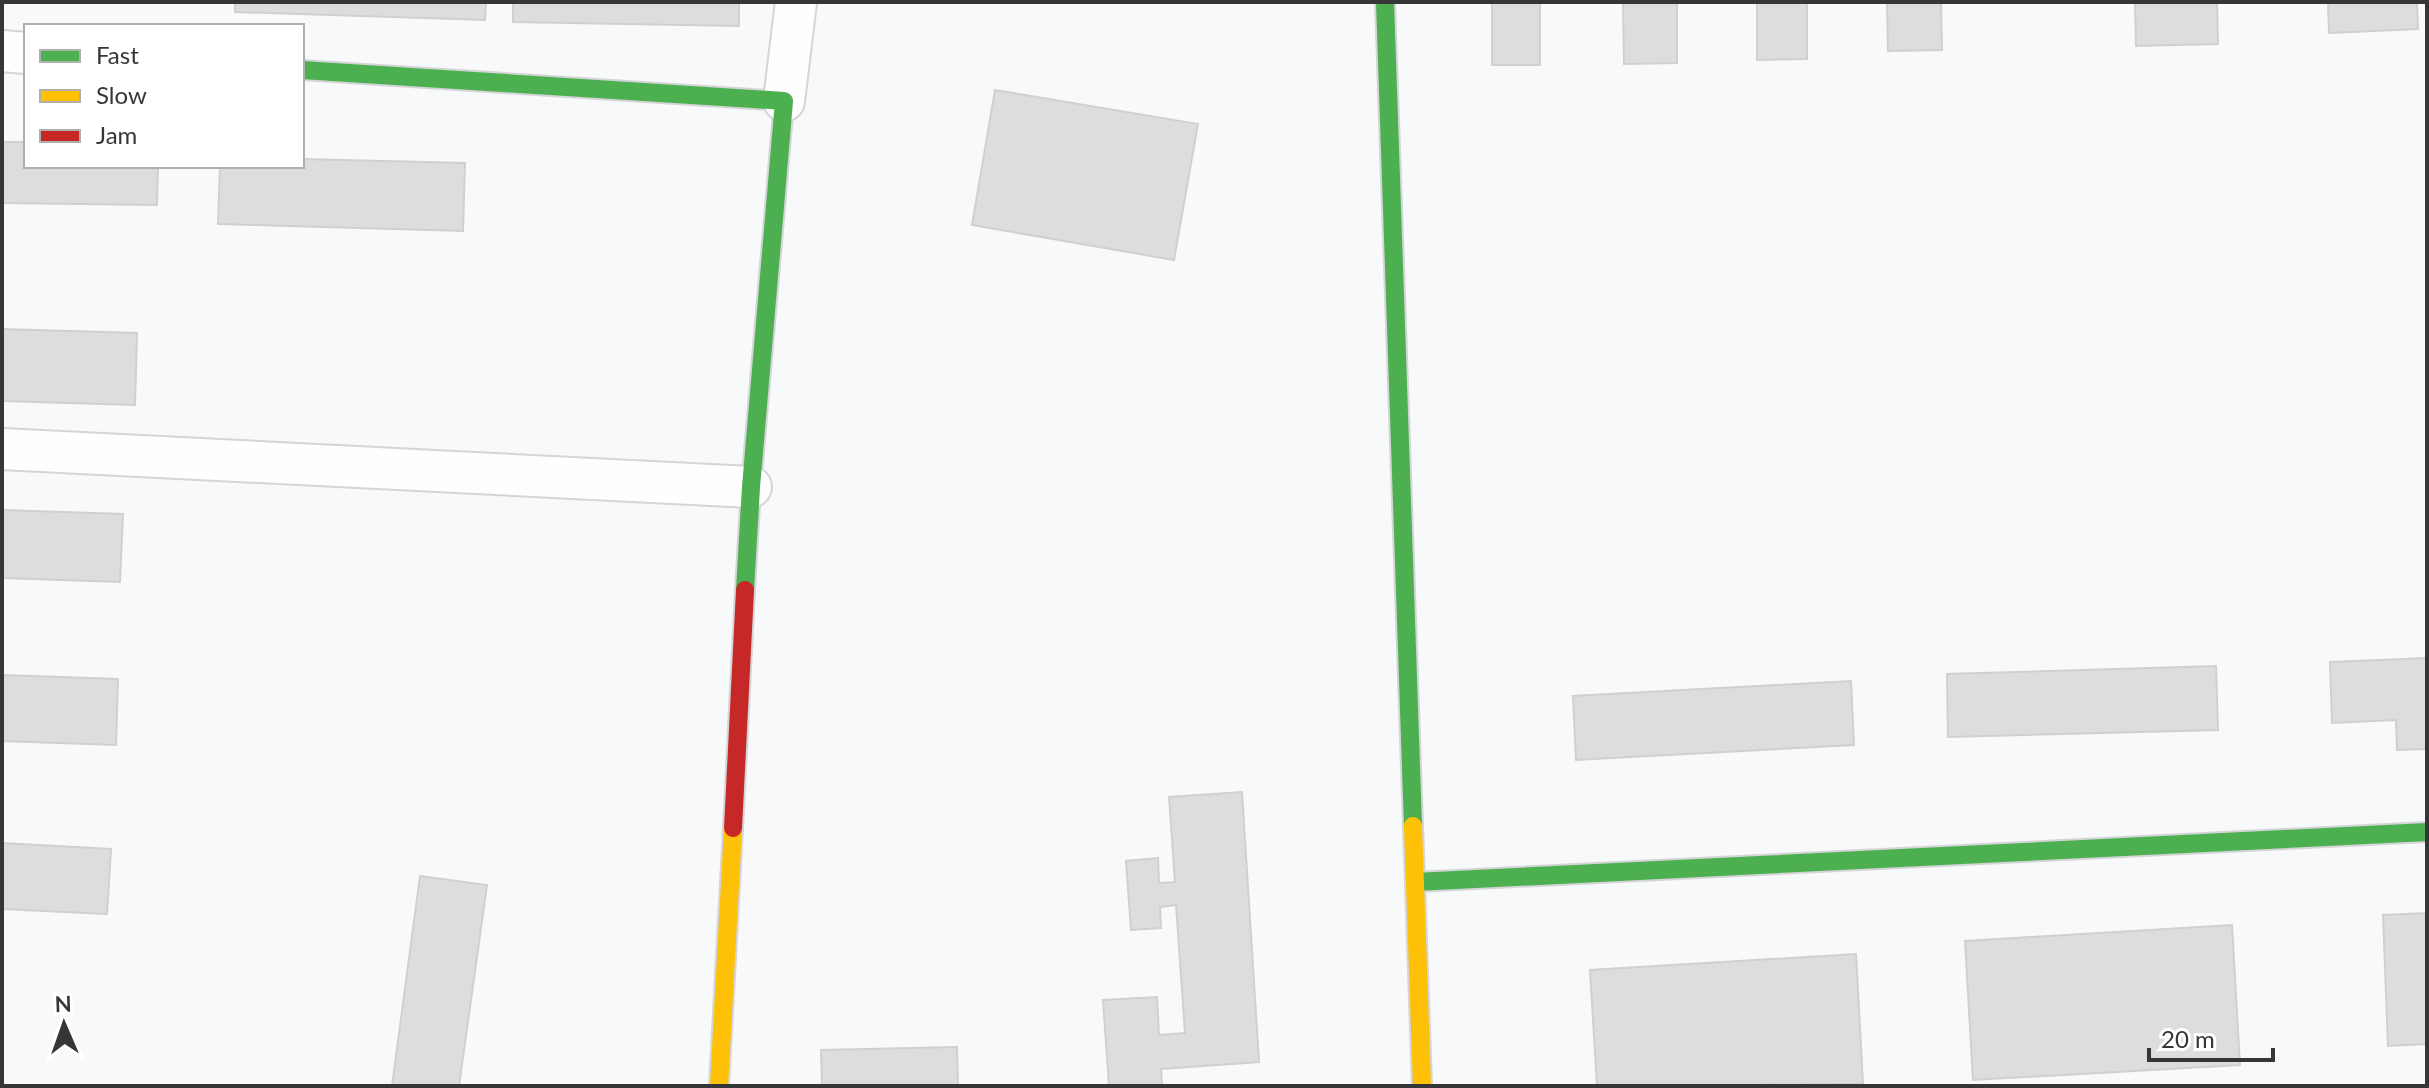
<svg xmlns="http://www.w3.org/2000/svg" width="2429" height="1088" font-family="Lato,sans-serif">
  <style>
    .building { fill: #dcdede; stroke: #cfd0d1; stroke-width: 2 }
    .lines { fill: none; stroke-linecap: round; stroke-linejoin: round }
    .street-casing { stroke: #d4d5d6; stroke-width: 44 }
    .fast-casing { stroke: #d4d5d6; stroke-width: 22 }
    .slow-casing { stroke: #d4d5d6; stroke-width: 22 }
    .jam-casing { stroke: #d4d5d6; stroke-width: 22 }
    .street { stroke: #fefefe; stroke-width: 40 }
    .fast { stroke: #4caf50; stroke-width: 18 }
    .slow { stroke: #ffc107; stroke-width: 18 }
    .jam { stroke: #c62828; stroke-width: 18 }
  </style>
  <rect width="100%" height="100%" fill="#f8f9fa"/>
  <g class="building">
    <path d="M235,2H486L485,20L235,12Z"/>
    <path d="M513,2H739V26L513,22Z"/>
    <rect x="1492" y="2" width="48" height="63"/>
    <path d="M1623,2H1677V63L1624,64Z"/>
    <path d="M1757,2H1807V59L1757,60Z"/>
    <path d="M1887,2H1941L1942,50L1888,51Z"/>
    <path d="M2135,2H2217L2218,44L2136,46Z"/>
    <path d="M2328,2H2417L2418,29L2329,33Z"/>
    <path d="M995,90L1198,124L1174,260L972,225Z"/>
    <path d="M2,142H26V166H158L157,205L2,203Z"/>
    <path d="M302,159L465,163L463,231L218,224L220,166H302Z"/>
    <path d="M2,329L137,333L135,405L2,401Z"/>
    <path d="M2,510L123,514L120,582L2,578Z"/>
    <path d="M2427,658V749L2397,750L2396,720L2332,723L2330,662Z"/>
    <path d="M2216,666L2218,730L1948,737L1947,674Z"/>
    <path d="M2,675L118,679L116,745L2,741Z"/>
    <path d="M1851,681L1854,745L1576,760L1573,696Z"/>
    <path d="M1242,792L1259,1062L1161,1069L1162,1086H1109L1103,1000L1157,997L1159,1035L1185,1033L1176,905L1160,907L1161,928L1131,930L1126,861L1158,858L1159,883L1175,882L1169,797Z"/>
    <path d="M2,843L111,849L107,914L2,909Z"/>
    <path d="M420,876L487,885L459,1086H392Z"/>
    <path d="M2427,913V1044L2388,1046L2383,915Z"/>
    <path d="M2232,925L2240,1065L1973,1080L1965,941Z"/>
    <path d="M1856,954L1863,1084L1597,1086L1590,970Z"/>
    <path d="M957,1047L958,1086H822L821,1050Z"/>
  </g>
  <g class="lines">
    <g class="street-casing">
      <g id="street">
        <path d="M2,51L26,53"/>
        <path d="M784,101L796,2"/>
        <path d="M2,449L751,487"/>
      </g>
    </g>
    <g class="fast-casing">
      <g id="fast">
        <path d="M1385,2L1413,826"/>
        <path d="M302,70L784,101L751,487L745,590"/>
        <path d="M1415,882L2427,832"/>
      </g>
    </g>
    <g class="slow-casing">
      <g id="slow">
        <path d="M1413,826L1422,1086"/>
        <path d="M719,1086L733,828"/>
      </g>
    </g>
    <g class="jam-casing">
      <path id="jam" d="M733,828L745,590"/>
    </g>
    <use href="#street" class="street"/>
    <use href="#fast" class="fast"/>
    <use href="#slow" class="slow"/>
    <use href="#jam" class="jam"/>
  </g>
  <rect width="2429" height="1088" fill="none" stroke="#353637" stroke-width="8"/>
  <rect x="24" y="24" width="280" height="144" fill="#ffffff" stroke="#aeafaf" stroke-width="2"/>
  <rect x="40" y="50" width="40" height="12" fill="#4caf50" stroke="#aeafaf" stroke-width="2"/>
  <text x="96" y="64" font-size="24" fill="#353637">Fast</text>
  <rect x="40" y="90" width="40" height="12" fill="#ffc107" stroke="#aeafaf" stroke-width="2"/>
  <text x="96" y="104" font-size="24" fill="#353637">Slow</text>
  <rect x="40" y="130" width="40" height="12" fill="#c62828" stroke="#aeafaf" stroke-width="2"/>
  <text x="96" y="144" font-size="24" fill="#353637">Jam</text>
  <g transform="translate(64 1024) rotate(358)" stroke="#ffffff" stroke-width="6" paint-order="stroke">
  <path d="M0-6L14 30L0 20L-14 30Z" fill="#353637"/>
  <text y="-12" font-size="22" font-weight="bold" text-anchor="middle" fill="#353637">N</text>
  </g>
  <path d="M2149 1048v12h124v-12" fill="none" stroke="#353637" stroke-width="4"/>
  <text x="2161" y="1048" font-size="24" fill="#353637" stroke="#ffffff" stroke-width="6" paint-order="stroke">20 m</text>
</svg>
